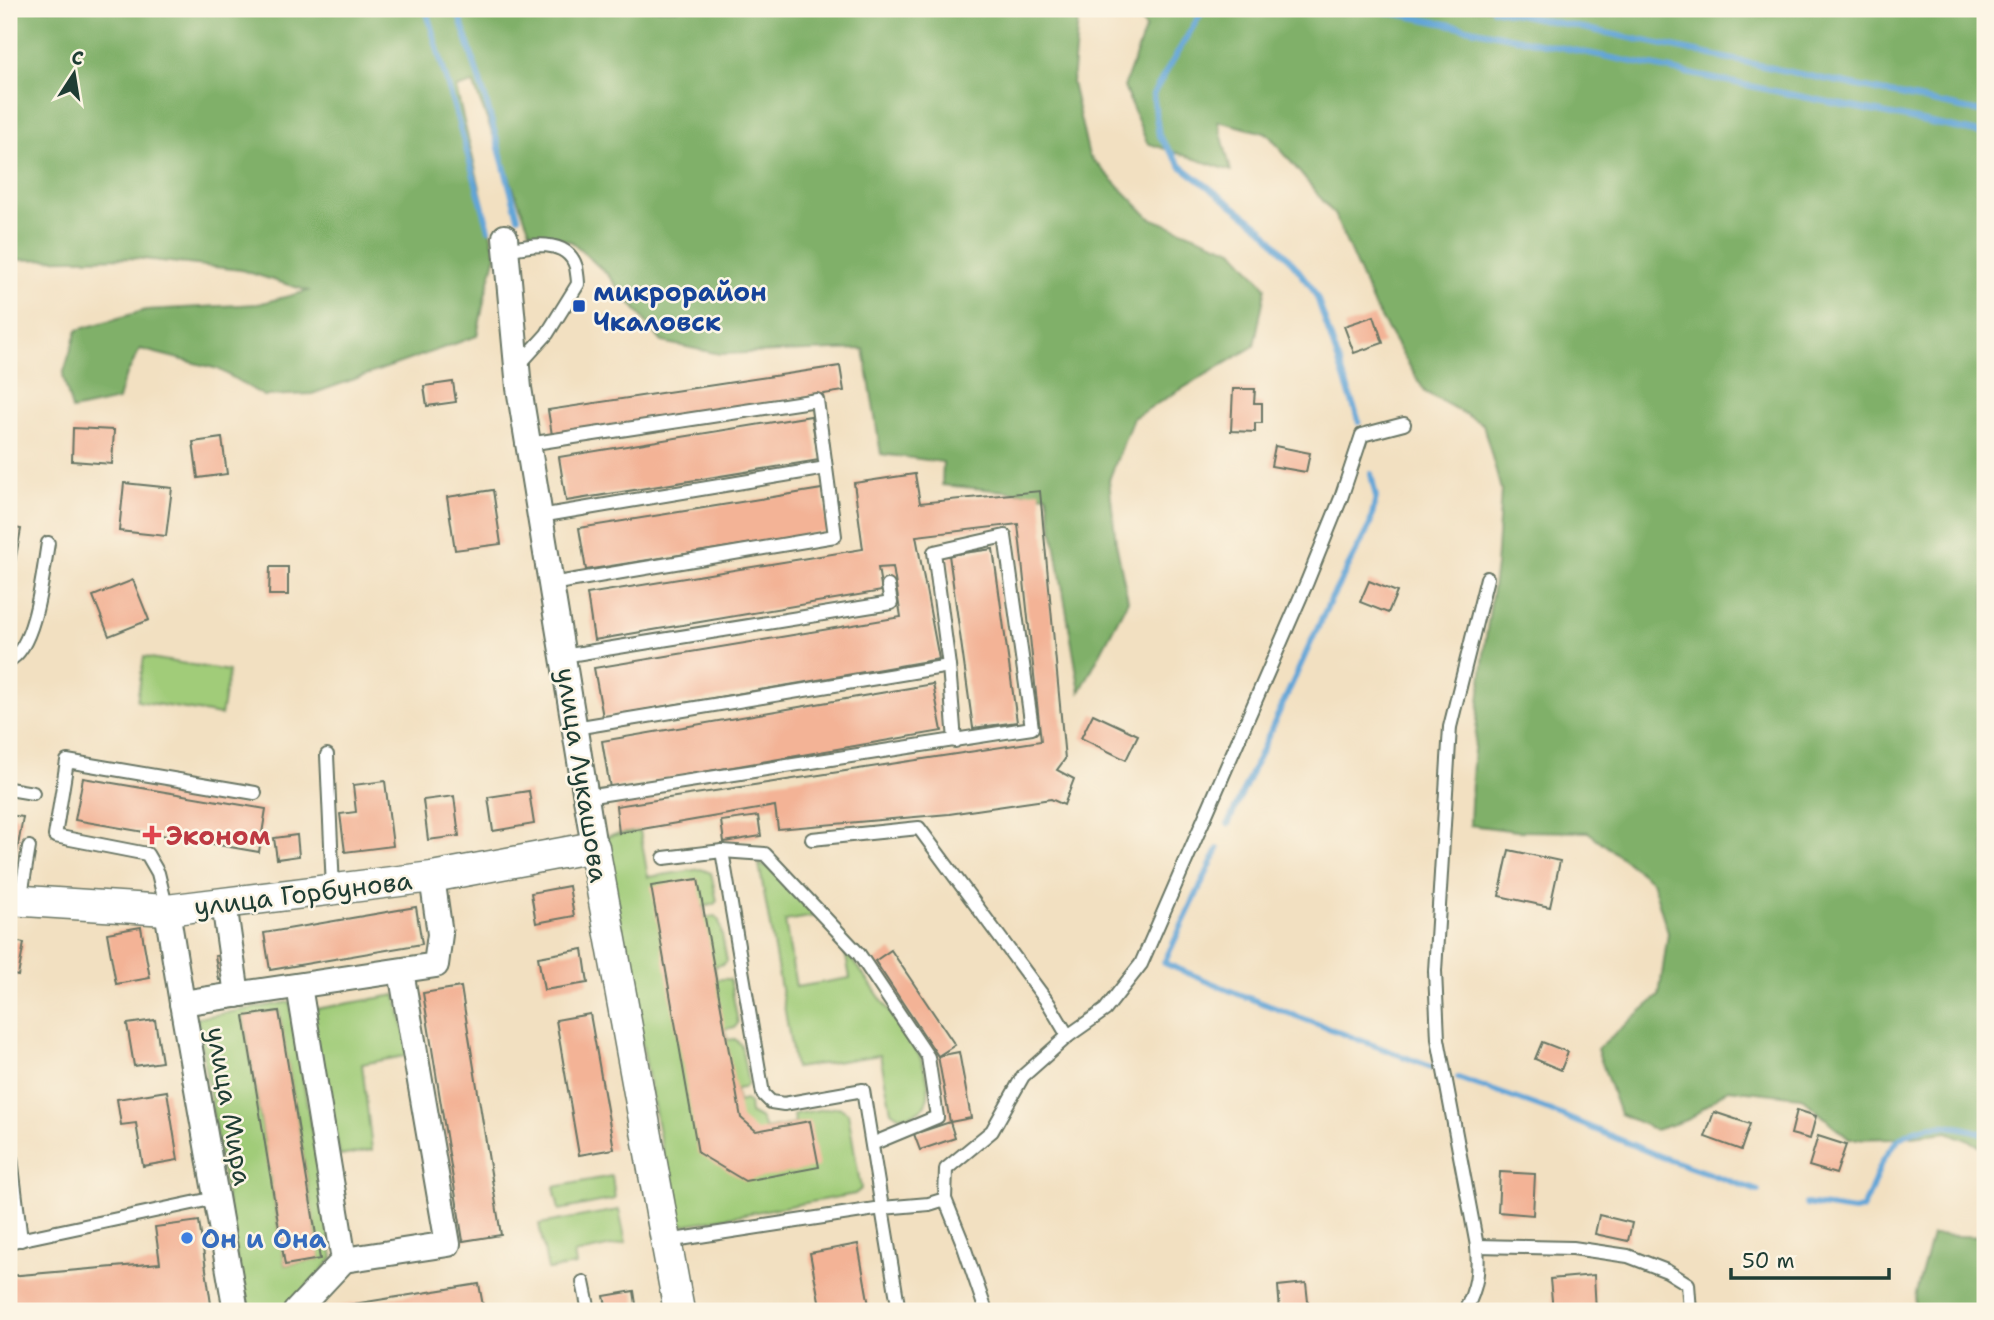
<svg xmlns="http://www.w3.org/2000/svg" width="1994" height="1320" font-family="'Shantell Sans',sans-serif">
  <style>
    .green { fill: #a1cc79; stroke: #608456; stroke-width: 2; fill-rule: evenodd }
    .forest { fill: #80b069; stroke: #50764e; stroke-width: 2 }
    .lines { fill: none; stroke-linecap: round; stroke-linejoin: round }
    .stream { stroke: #62a5d7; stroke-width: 6 }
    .building { fill: #f3b396 }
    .service-casing { stroke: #697665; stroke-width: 16 }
    .minor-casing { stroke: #697665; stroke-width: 28 }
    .tertiary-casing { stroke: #697665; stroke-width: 33 }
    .service { stroke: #fff; stroke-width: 12 }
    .minor { stroke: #fff; stroke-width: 24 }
    .tertiary { stroke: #fff; stroke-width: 30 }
    .transit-dot { fill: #1a4fb4; stroke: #fcf5e5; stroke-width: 2.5 }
    .health-dot { fill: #e0444e; stroke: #fcf5e5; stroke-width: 2.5 }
    .shop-dot { fill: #3f7fe0; stroke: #fcf5e5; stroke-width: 2.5 }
    .labels { text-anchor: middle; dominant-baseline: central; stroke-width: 5; stroke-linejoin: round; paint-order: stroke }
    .transit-label { font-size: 26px; font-weight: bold; fill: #164399; stroke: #fcf5e5; text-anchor: start }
    .street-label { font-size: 26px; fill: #1f3d34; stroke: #fcf5e5 }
    .health-label { font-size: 26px; font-weight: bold; fill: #be3a42; stroke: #fcf5e5; text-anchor: start }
    .shop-label { font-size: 26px; font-weight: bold; fill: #366cbe; stroke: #fcf5e5; text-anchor: start }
  </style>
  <rect width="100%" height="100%" fill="#fcf5e5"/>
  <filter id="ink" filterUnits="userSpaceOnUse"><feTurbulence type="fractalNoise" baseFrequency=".0143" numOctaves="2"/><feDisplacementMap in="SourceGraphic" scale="14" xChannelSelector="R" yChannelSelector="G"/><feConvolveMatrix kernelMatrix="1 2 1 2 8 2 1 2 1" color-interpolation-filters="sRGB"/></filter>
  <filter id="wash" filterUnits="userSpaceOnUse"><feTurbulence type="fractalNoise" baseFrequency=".00686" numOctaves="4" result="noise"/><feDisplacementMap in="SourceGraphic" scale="28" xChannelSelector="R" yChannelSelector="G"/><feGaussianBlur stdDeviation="1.57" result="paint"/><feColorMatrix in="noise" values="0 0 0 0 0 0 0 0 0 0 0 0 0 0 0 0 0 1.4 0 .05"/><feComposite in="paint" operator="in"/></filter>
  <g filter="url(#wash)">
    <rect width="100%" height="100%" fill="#f2e0c1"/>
    <g class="green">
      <path d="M144,657L229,671L221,715L137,701Z"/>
      <path d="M640,831L648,877L701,869L711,873L717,901L714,904L703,907L705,918L715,916L719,920L727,961L723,964L714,966L716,979H730L738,1023L735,1027L725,1029L727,1040L735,1039L741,1045L748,1084L743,1088L736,1089L738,1102L745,1100L749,1103L750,1113L761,1119L765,1129L795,1124L794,1114L839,1107L848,1113L861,1189L855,1194L684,1225L676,1222L605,849L608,836Z"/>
      <path d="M759,864L769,868L776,874L815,916L785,921L796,987L850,978L845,951C865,975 882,1000 899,1026C906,1036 915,1046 920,1057C932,1084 936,1116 898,1116L891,1111L880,1055L795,1068Z"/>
      <path d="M396,995L410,1055L362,1064L372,1150L340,1156L310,1010Z"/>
      <path d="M290,1002L333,1258L286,1311H245L197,1018ZM279,1011L320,1259L285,1265L244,1017Z"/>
      <path d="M612,1176L615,1199L559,1210L554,1187Z"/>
      <path d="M619,1210L626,1243L574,1254L576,1265L548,1270L539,1224Z"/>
    </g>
    <g class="forest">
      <path d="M9,9H1090L1078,19L1072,83L1089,156L1150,218L1233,250L1266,287L1254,346L1133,418L1109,480L1116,543L1128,600L1080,692L1047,495L942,485L943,462L881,454L864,349L720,354L662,342L608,275L572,242L530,231L473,83L456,88L496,255L485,296L477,336L312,394L264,396L218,369L140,349L123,382L118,400L72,410L63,375L77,330L146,310L258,304L308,291L241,270L134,258L9,260Z"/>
      <path d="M1130,9H1985V1148L1948,1132L1893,1138L1849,1139L1801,1097L1728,1089L1689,1119L1656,1130L1620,1114L1597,1049L1659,996L1668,933L1652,881L1588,832L1517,831L1470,825L1473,760L1485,644L1496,566L1501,490L1483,424L1425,392L1374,306L1334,214L1268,134L1218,121L1231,171L1147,143L1124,87L1146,27Z"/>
      <path d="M1932,1235L1985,1237V1311H1914L1916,1293Z"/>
    </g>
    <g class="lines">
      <g class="stream">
        <path d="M426,9L489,229"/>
        <path d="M457,9L486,101L518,217"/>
        <path d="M1202,9L1200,15L1153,94L1159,136L1182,167L1262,228L1296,267L1312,288L1318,300L1359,422"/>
        <path d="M1373,9L1985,134"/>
        <path d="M1493,9L1985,113"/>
        <path d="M1228,824L1328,605L1370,525L1376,497L1371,474"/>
        <path d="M1218,849L1164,963L1238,994L1431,1067"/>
        <path d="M1458,1078L1551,1111L1659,1156L1758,1191"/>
        <path d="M1806,1204L1854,1211L1862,1209C1872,1193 1875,1175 1884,1159C1905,1118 1948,1122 1985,1134"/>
      </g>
    </g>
    <g id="blocks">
      <g class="building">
        <path d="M1374,316L1383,343L1354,353L1344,326Z"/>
        <path d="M840,366L844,391L552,435L548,410Z"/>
        <path d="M453,382L456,402L427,406L424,386Z"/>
        <path d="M1233,389H1255L1254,403H1262V423H1255V432L1231,431Z"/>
        <path d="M811,416L819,460L566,501L559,457Z"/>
        <path d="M73,428L114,430L112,464L72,461Z"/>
        <path d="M222,438L227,474L198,478L193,442Z"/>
        <path d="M1275,446L1310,453L1306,472L1271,466Z"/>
        <path d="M915,474L920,503L1040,491L1065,759L1057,770L1074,779L1064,805L1051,799L949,814L778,829L775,806L619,833L616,806L1041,741L1018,524L916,536L939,659L603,717L594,668L901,617L893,567L878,568L882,591L594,640L587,594L863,549L854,483Z"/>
        <path d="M124,483L172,488L166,536L119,531Z"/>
        <path d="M822,489L828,531L586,570L579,528Z"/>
        <path d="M493,490L501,544L455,550L447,497Z"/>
        <path d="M9,527L21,529L10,590H9Z"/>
        <path d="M993,549L1017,722L973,728L949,555Z"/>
        <path d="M270,567H288V595H269Z"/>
        <path d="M133,580L149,620L109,636L93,596Z"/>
        <path d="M1369,581L1397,592L1388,613L1360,602Z"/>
        <path d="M933,684L942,731L610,788L602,741Z"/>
        <path d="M1093,714L1138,735L1126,760L1081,738Z"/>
        <path d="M83,778L266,809L259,852L75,820Z"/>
        <path d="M385,781L393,846L345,852L340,814L356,812L353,785Z"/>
        <path d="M529,791L534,824L493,831L488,797Z"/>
        <path d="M454,796L459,836L428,840L423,800Z"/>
        <path d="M9,815L23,817L15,863L9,862Z"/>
        <path d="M758,816L761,836L724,842L721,821Z"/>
        <path d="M297,835L299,856L277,859L274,838Z"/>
        <path d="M1509,850L1560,861L1550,907L1499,896Z"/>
        <path d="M698,879L741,1118L756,1131L810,1121L819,1167L745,1181L698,1153L651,886Z"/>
        <path d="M569,886L574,916L536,923L531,893Z"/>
        <path d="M416,907L422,944L270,970L264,933Z"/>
        <path d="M141,927L150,978L116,984L107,933Z"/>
        <path d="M9,940L24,943L18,976L9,974Z"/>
        <path d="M583,949L588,983L544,990L538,957Z"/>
        <path d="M891,950L955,1045L938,1056L875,961Z"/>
        <path d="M228,954L232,978L219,980L215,956Z"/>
        <path d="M461,987L501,1235L463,1241L423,993Z"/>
        <path d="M279,1011L320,1259L285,1265L244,1016Z"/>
        <path d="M590,1014L614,1149L579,1155L556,1020Z"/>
        <path d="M155,1020L162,1062L134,1066L127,1024Z"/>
        <path d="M1542,1042L1568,1052L1561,1070L1535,1059Z"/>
        <path d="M959,1052L971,1118L950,1122L938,1056Z"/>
        <path d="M167,1091L178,1160L143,1166L136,1123L121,1125L117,1099Z"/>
        <path d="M1797,1110L1816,1116L1810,1139L1791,1134Z"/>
        <path d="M1714,1112L1750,1124L1741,1150L1705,1137Z"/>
        <path d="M950,1122L955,1138L920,1150L914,1134Z"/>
        <path d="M1818,1136L1846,1145L1836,1174L1809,1166Z"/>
        <path d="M1500,1172L1535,1174L1533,1215L1498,1212Z"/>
        <path d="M1599,1215L1632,1223L1628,1241L1595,1234Z"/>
        <path d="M199,1221L212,1311H9V1276L160,1263L155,1227Z"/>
        <path d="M858,1244L870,1311H821L810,1253Z"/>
        <path d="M1594,1275L1596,1311H1553L1550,1279Z"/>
        <path d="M1306,1283L1309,1311H1280L1278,1286Z"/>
        <path d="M479,1284L484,1311H328V1308Z"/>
        <path d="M634,1291L637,1311H607L604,1296Z"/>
      </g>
    </g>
  </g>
  <g filter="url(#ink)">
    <use href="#blocks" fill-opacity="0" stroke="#697665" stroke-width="2"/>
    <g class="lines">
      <g class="service-casing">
        <g id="service">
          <path d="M506,250C529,245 567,237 576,267C577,273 578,279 578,284L547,334L518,366"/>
          <path d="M528,444L817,400L835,536L551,584"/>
          <path d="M540,516L826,468"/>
          <path d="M563,656L891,603L888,586"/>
          <path d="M9,660C36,648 43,571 48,543"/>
          <path d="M575,728L949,666"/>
          <path d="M327,755L333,889"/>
          <path d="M9,789L33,793"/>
          <path d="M586,797L1032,728L1005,536L934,552L949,666L955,741"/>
          <path d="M812,839L919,828L1049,1004L1068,1036"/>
          <path d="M722,851L765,854L859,954L924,1051L928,1057L937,1117L872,1144"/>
          <path d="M664,858L722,851L763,1094L771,1102L784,1104L863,1090L882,1208L667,1241"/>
          <path d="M20,901L29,847"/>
          <path d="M167,910L158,873L147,854L55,836L67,761L255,793"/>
          <path d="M9,1141L21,1240"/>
          <path d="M9,1242L216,1198"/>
          <path d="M1477,1246L1573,1248L1628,1256L1667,1271L1688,1284L1690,1311"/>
          <path d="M583,1282L589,1311"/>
          <path d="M899,1311L882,1208L929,1204L945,1199"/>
          <path d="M986,1311L962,1241L945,1199L946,1169L992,1131L1023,1076L1068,1036L1105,1010L1141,964L1307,582L1341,498L1362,435L1404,424"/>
          <path d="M1465,1311C1477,1287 1479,1273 1477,1246L1438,1039L1435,971L1450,727L1487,578"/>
        </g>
      </g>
      <g class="minor-casing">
        <g id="minor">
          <path d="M505,237L519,388L594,847"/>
          <path d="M224,903L237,995"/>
          <path d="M167,910L182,1003L236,1311"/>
          <path d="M182,1003L436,965L440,934L432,877"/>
          <path d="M344,1260L448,1244L401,971"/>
          <path d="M296,1311L344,1260L299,986"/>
        </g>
      </g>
      <g class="tertiary-casing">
        <path id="tertiary" d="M9,900L167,910L432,877L594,847L679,1311"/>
      </g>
      <use href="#service" class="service"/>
      <use href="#minor" class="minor"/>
      <use href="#tertiary" class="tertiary"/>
    </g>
  </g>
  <rect class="transit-dot" x="572" y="299" width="14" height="14" rx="3.5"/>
  <path class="health-dot" d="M148.5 824.5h7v7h7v7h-7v7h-7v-7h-7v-7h7z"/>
  <circle class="shop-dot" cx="187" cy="1238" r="7"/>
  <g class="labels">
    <g class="transit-label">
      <text x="593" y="291">микрорайон<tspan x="593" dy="30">Чкаловск</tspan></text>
    </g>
    <g class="street-label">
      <text transform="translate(583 775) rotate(81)">улица Лукашова</text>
      <text transform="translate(303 893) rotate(-7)">улица Горбунова</text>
      <text transform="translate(230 1106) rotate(80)">улица Мира</text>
    </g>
    <g class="health-label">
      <text x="166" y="835">Эконом</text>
    </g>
    <g class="shop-label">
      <text x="201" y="1238">Он и Она</text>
    </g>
  </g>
  <rect width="1994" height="1320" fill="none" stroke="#fcf5e5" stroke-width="35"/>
  <g transform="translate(74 74) rotate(12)" stroke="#fcf5e5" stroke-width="5" paint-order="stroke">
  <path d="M0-5L12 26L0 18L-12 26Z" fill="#1f3d34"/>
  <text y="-10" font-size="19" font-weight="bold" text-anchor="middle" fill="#1f3d34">С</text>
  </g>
  <path d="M1731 1268v10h158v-10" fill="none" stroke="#1f3d34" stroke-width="3.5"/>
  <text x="1742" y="1268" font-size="21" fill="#1f3d34" stroke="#fcf5e5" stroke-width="5" paint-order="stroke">50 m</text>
</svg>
